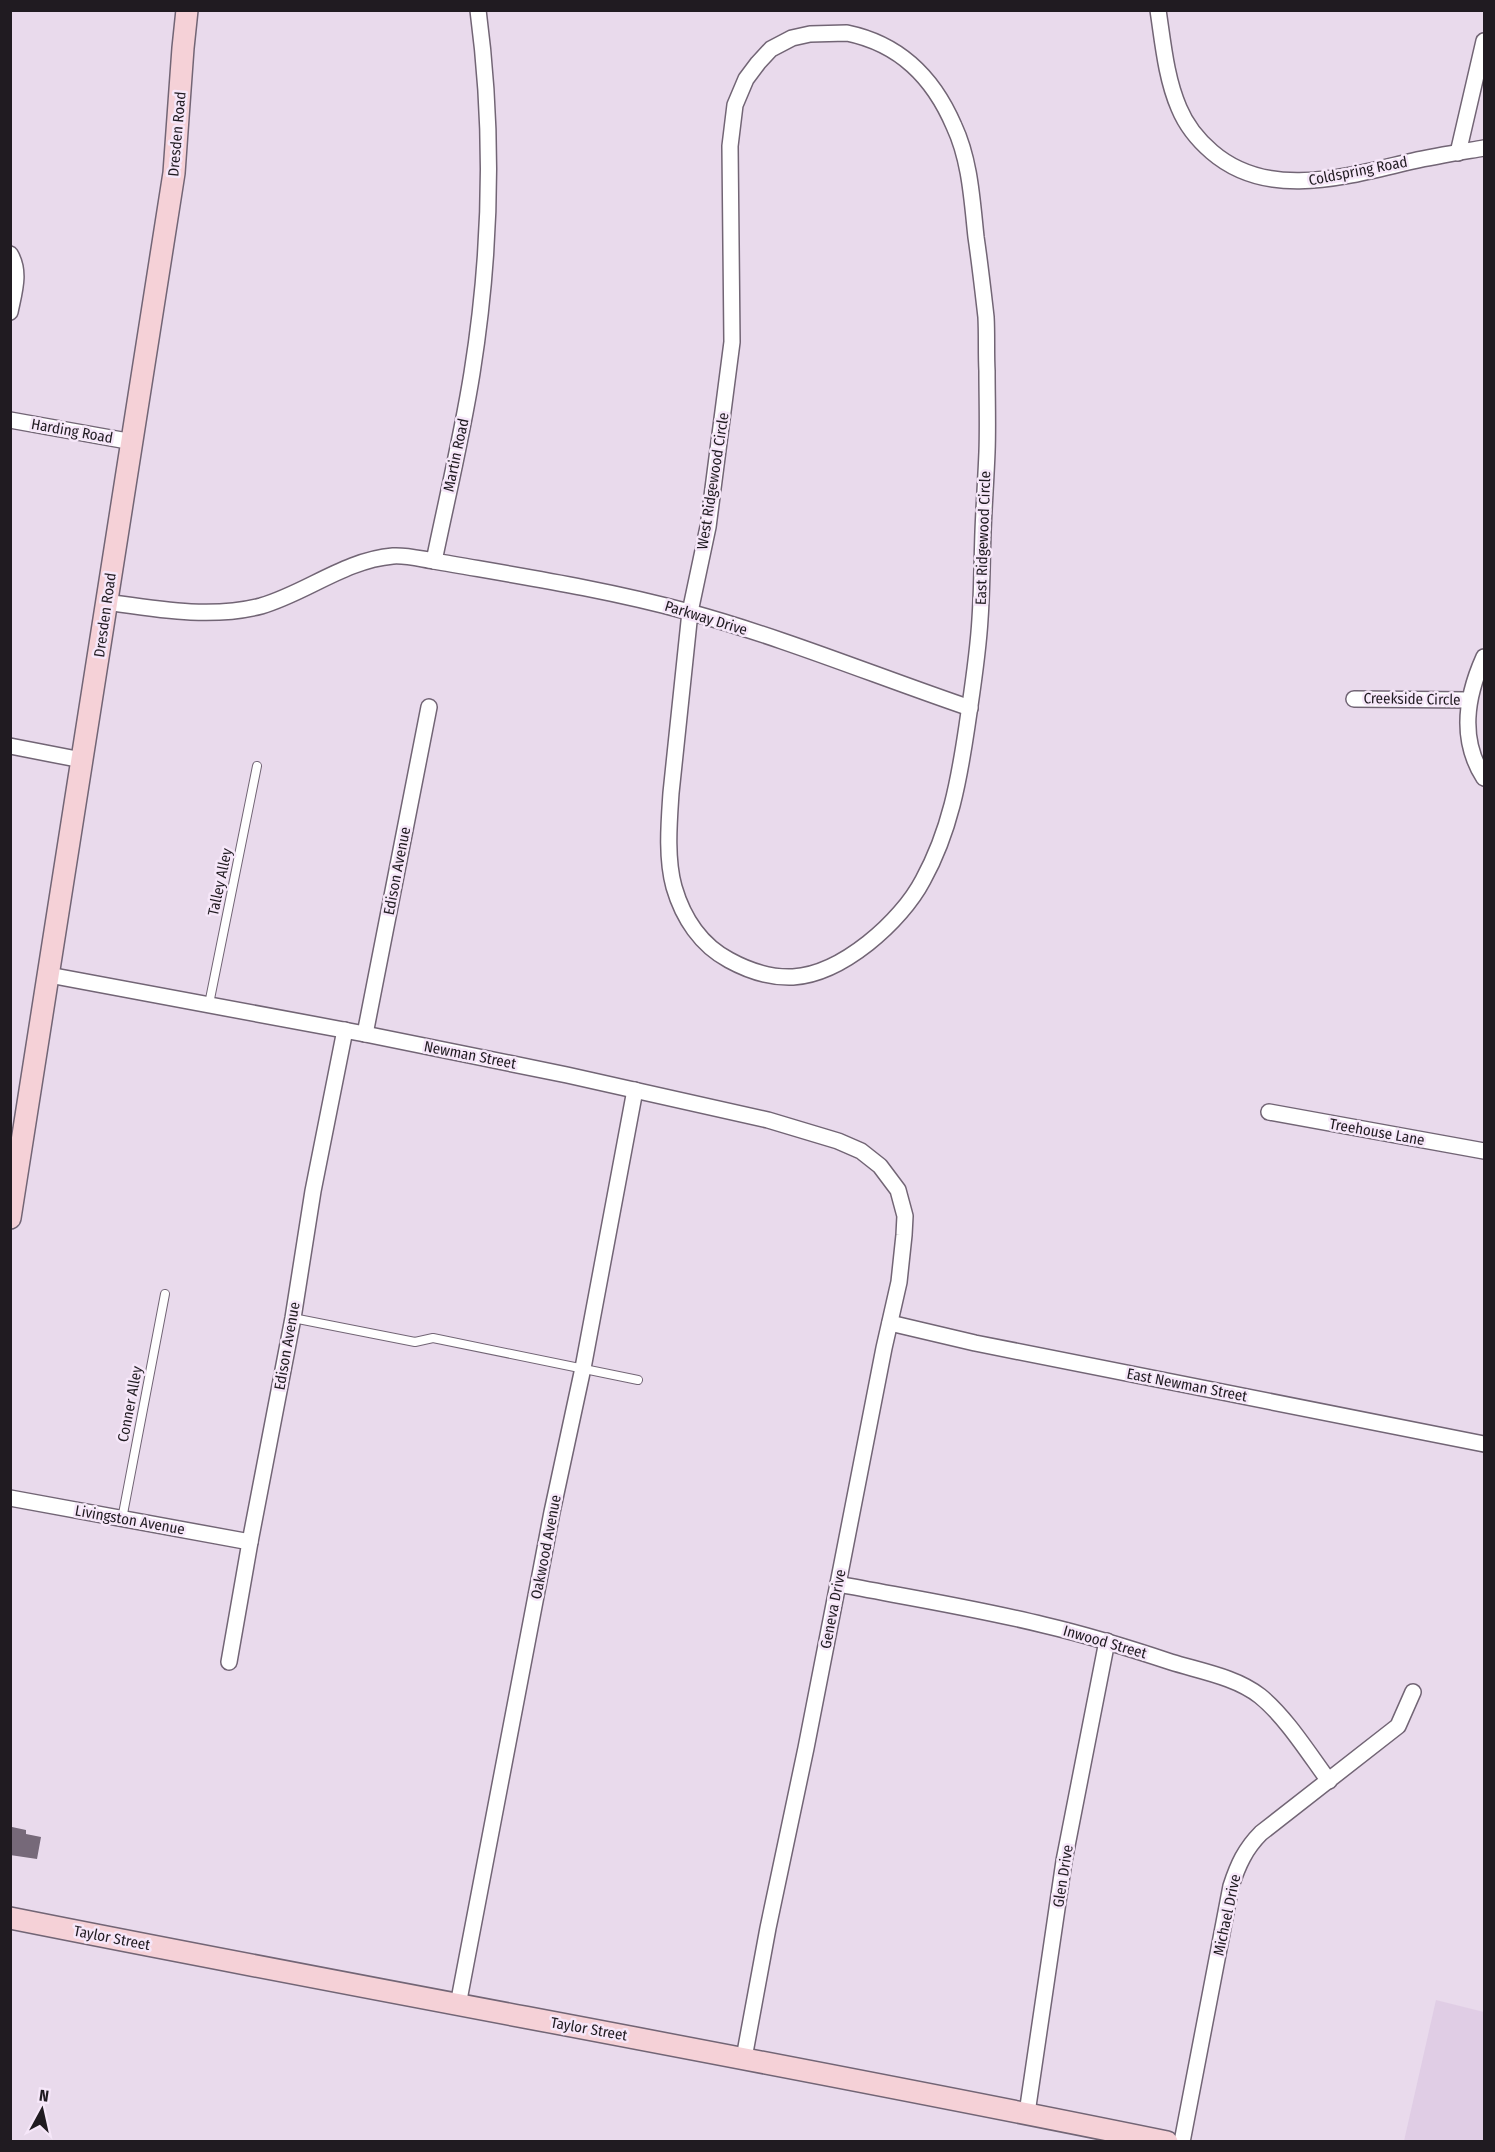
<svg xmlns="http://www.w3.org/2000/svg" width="1495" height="2152" font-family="'Fira Sans Condensed',sans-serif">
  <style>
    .built { fill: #e0cde5 }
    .building { fill: #766979 }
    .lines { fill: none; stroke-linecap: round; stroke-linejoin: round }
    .lane-casing { stroke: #726575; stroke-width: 10 }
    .street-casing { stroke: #726575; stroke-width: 18 }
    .secondary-casing { stroke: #726575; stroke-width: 24 }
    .lane { stroke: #fff; stroke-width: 8 }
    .street { stroke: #fff; stroke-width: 15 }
    .secondary { stroke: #f5d1d7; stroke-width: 21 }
    .labels { text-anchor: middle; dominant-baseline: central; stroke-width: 5; stroke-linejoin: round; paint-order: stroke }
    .street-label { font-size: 15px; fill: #201b21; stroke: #f6e7f9 }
  </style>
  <rect width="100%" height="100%" fill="#e9daec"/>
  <path class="built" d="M1436,2000L1484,2012V2141H1404Z"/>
  <path class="building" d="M12,1827L26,1830V1834L41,1837L37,1859L10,1855V1830Z"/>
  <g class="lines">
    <g class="lane-casing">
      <g id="lane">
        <path d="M209,1004L257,766"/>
        <path d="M293,1318L415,1342L433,1338L638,1380"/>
        <path d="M122,1519L165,1294"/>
      </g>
    </g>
    <g class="street-casing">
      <g id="street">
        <path d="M1158,10C1163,43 1166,78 1179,108C1186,125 1198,140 1212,152C1269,201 1347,176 1413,161C1436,156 1461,152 1484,148"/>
        <path d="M847,33C900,44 933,77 954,126C970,160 972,200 976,237C980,264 983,291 986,317C987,335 986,353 987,371C987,398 988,425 987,452C986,478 984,505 983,532C982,561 982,590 980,619C978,655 972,691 967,726C959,780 950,831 923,880C901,922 842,974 793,977C769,978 749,971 729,960C701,945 683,918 674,887C666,858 669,823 671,793L690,612L708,527L732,342L730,146L735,105L746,79L758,63L771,49L792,38L810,34Z"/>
        <path d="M1458,153L1484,41"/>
        <path d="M10,254C21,272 14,292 10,312"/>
        <path d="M10,420L133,442"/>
        <path d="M434,561C519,576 605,589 689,612C784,638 876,676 970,708"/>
        <path d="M106,602C156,609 211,619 261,606C306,593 345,560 393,556C406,555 421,559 434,561C447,498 462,436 472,373C491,254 494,130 478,10"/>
        <path d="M1484,657C1466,697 1459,739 1484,778"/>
        <path d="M1354,699L1469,700"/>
        <path d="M10,746L82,760"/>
        <path d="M49,975L365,1034L567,1075L768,1120L838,1141L861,1151L880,1166L898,1190L905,1216L904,1235L899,1282L884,1348L806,1748L768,1928L744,2058"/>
        <path d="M365,1034L429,707"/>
        <path d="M1269,1112L1484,1151"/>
        <path d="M890,1323L975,1343L1484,1444"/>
        <path d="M10,1498L250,1542"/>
        <path d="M838,1584C906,1597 976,1608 1044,1625C1087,1635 1129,1648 1171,1662C1200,1671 1236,1677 1260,1696C1286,1717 1309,1754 1329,1781"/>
        <path d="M229,1662L250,1542L293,1318L313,1191L345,1030"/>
        <path d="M458,2005L552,1512L583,1368L635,1090"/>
        <path d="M1027,2113L1064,1861L1107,1641"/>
        <path d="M1182,2142L1231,1886C1238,1865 1245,1849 1261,1833L1398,1726L1413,1692"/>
      </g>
    </g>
    <g class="secondary-casing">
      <g id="secondary">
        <path d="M10,1218L174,173L183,48L187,10"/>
        <path d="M10,1918C396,1995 782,2063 1167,2142"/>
      </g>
    </g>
    <use href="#lane" class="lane"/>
    <use href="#street" class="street"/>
    <use href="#secondary" class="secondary"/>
  </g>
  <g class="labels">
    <g class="street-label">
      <text transform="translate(177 134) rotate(-85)">Dresden Road</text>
      <text transform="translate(1358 171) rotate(-11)">Coldspring Road</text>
      <text transform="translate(72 431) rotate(10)">Harding Road</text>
      <text transform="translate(456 455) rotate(-78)">Martin Road</text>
      <text transform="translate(713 481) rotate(-81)">West Ridgewood Circle</text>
      <text transform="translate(983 538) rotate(-88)">East Ridgewood Circle</text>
      <text transform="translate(105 615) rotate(-82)">Dresden Road</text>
      <text transform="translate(706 618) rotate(17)">Parkway Drive</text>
      <text transform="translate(1412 699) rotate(1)">Creekside Circle</text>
      <text transform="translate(397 871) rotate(-79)">Edison Avenue</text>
      <text transform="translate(220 882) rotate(-78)">Talley Alley</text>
      <text transform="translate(470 1055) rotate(11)">Newman Street</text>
      <text transform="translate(1377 1132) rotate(10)">Treehouse Lane</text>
      <text transform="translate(287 1346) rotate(-80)">Edison Avenue</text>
      <text transform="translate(1187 1385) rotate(11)">East Newman Street</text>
      <text transform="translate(130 1404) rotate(-79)">Conner Alley</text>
      <text transform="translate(130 1520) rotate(10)">Livingston Avenue</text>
      <text transform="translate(546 1547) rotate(-79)">Oakwood Avenue</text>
      <text transform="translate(833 1609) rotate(-79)">Geneva Drive</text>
      <text transform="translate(1105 1642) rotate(16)">Inwood Street</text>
      <text transform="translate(1063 1876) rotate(-81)">Glen Drive</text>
      <text transform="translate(1227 1915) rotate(-78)">Michael Drive</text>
      <text transform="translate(112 1938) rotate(11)">Taylor Street</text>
      <text transform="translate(589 2029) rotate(10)">Taylor Street</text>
    </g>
  </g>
  <rect width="1495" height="2152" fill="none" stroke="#201b21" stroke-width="24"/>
  <g transform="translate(42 2110) rotate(8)" stroke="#f6e7f9" stroke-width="4.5" paint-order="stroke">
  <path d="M0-4.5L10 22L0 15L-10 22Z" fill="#201b21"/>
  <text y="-9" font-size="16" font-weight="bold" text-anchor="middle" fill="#201b21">N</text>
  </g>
</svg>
